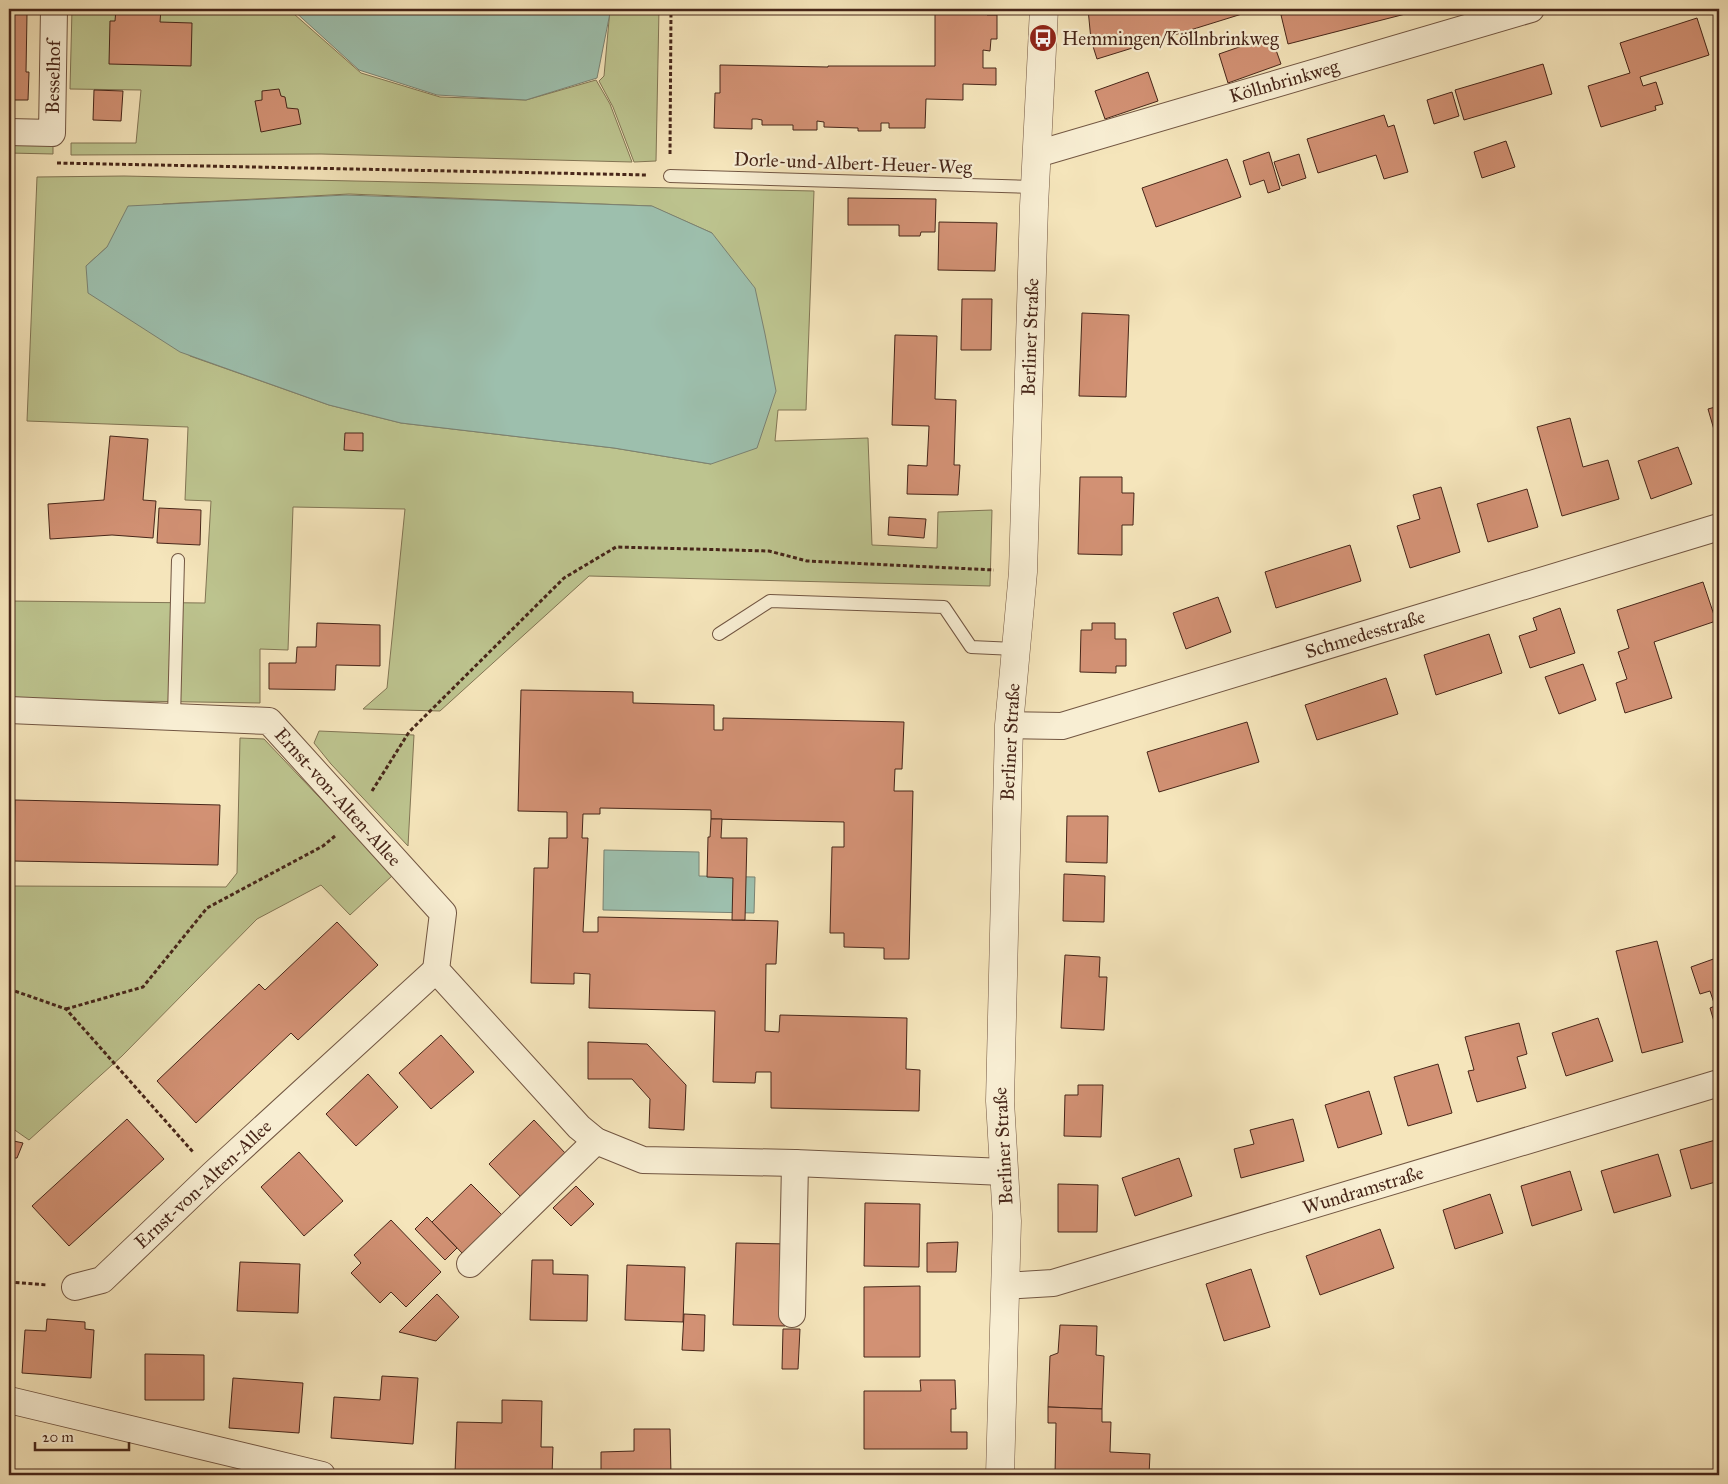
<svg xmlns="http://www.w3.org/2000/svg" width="1728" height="1484" font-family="'IM FELL Great Primer',serif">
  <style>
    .green { fill: #bdc48f; stroke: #827554; fill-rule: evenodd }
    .water { fill: #9dbfad; stroke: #7b8272 }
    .building { fill: #d29174; stroke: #472619 }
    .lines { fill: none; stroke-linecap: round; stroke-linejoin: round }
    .service-casing { stroke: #725642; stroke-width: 14 }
    .minor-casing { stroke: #725642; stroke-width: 28 }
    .tertiary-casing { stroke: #725642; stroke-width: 29 }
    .path { stroke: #472619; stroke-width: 3; stroke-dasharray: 4 2.5; stroke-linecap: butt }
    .service { stroke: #f8eed3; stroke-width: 12 }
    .minor { stroke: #f8eed3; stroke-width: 26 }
    .tertiary { stroke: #f8eed3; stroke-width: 28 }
    .labels { text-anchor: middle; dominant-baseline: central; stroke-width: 4.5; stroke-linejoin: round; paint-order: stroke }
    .poi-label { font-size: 19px; fill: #472619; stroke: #f8eed3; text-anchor: start }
    .street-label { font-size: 19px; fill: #472619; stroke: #f8eed3 }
  </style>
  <rect width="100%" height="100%" fill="#f5e5bb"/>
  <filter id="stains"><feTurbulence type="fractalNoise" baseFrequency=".004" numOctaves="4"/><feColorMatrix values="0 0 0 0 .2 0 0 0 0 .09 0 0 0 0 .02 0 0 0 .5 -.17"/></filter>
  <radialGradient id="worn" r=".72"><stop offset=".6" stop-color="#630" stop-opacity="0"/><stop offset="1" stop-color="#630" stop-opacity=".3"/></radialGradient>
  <g class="green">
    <path d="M72,9H290L294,14L361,73L440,97L526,100L596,80L610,104L632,162L321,154L71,155V143H136L141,90L70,89Z"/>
    <path d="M610,9H659L656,161L634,162L613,107L599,81L604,76Z"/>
    <path d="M9,144H53V154L9,153Z"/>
    <path d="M124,176L814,191L806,410H778L775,441L868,438L872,545L937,548L938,512L992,510L990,586L589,576L440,711L363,709L387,688L405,509L293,507L288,650L260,649V703L9,699L10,601L205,603L211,501L185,500L188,427L27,421L37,177ZM349,194L651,206L712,233L711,464L614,448L401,423L329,405L190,356L86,266L107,247L163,204Z"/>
    <path d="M319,731L414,735L408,846L331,764L314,743Z"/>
    <path d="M240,738L264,739L393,875L350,915L321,885L257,919L122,1056L29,1140L9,1126V888L11,886L226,887L237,873Z"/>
  </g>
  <g class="water">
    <path d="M292,9H609L610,13L597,78L526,100L437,95L359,70Z"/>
    <path d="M346,195L652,206L712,233L755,288L765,334L776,391L757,448L711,464L614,448L401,423L329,405L180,352L88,293L86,266L107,247L128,206Z"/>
    <path d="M604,850L699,852V876L755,877L754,913L603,910Z"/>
  </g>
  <g class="building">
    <path d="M116,9H161L160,22L192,23L191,66L109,64L110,21H115Z"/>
    <path d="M935,9H988L987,15H997V39H991L990,51L983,50V68H996V85L963,84V100L926,99L925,128H889V123H881V131H858V128L824,127V122L817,121V130H793V125H762V120L757,119H752V129L714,128L715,93H720V65L828,67V66H935Z"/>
    <path d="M1088,9H1258L1097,59L1091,40Z"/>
    <path d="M1307,9H1425L1288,44L1281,15Z"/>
    <path d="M9,14H27L26,72H29L28,100H9Z"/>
    <path d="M1697,18L1709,55L1640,77L1643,86L1656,82L1663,104L1655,106L1656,110L1601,127L1588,86L1630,73L1620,43Z"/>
    <path d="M1271,36L1281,64L1228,83L1219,54Z"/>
    <path d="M1543,64L1552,94L1464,120L1455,90Z"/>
    <path d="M1148,72L1158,101L1105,119L1095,91Z"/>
    <path d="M279,89L281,96L285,97L287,108L298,109L301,124L261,132L255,101L262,100V91Z"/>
    <path d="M94,90L123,91L121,121L93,120Z"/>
    <path d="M1452,92L1459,116L1434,124L1427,100Z"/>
    <path d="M1384,115L1388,127L1394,125L1408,172L1384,179L1376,155L1318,173L1307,139Z"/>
    <path d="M1506,141L1515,167L1482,178L1474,152Z"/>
    <path d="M1269,152L1280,189L1268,193L1264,180L1250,185L1243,161Z"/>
    <path d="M1299,154L1306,178L1282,186L1274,162Z"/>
    <path d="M1227,159L1241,197L1156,227L1142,188Z"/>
    <path d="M848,198L936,199L935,232H921L920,236H899V225H848Z"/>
    <path d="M939,222L997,223L995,271L938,270Z"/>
    <path d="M962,299H992L991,350H961Z"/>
    <path d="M1082,313L1129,315L1126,397L1079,396Z"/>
    <path d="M895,335L937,336L935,399L956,400L954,465H960L958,495L907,494L908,465L927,466L929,426L892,425Z"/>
    <path d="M1719,406V447L1708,409Z"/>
    <path d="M1570,418L1583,467L1608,460L1619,499L1562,516L1537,427Z"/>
    <path d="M345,433H363V451L344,450Z"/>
    <path d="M110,436L148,439L143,500L156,501L153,538L112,535L50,539L48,504L104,500Z"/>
    <path d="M1678,447L1692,484L1651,499L1638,461Z"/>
    <path d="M1080,477H1122V493H1134L1133,525H1122V555L1078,554Z"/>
    <path d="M1441,487L1460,552L1410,568L1397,526L1420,519L1413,495Z"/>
    <path d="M1527,489L1538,527L1488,542L1477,504Z"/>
    <path d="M159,508L201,510L200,545L157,543Z"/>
    <path d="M889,517L926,519L924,538L888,535Z"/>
    <path d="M1350,545L1361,581L1276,608L1265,572Z"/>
    <path d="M1703,582L1716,621L1654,642L1672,698L1625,713L1616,683L1627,679L1618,652L1629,648L1617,610Z"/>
    <path d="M1218,597L1231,632L1186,649L1173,613Z"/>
    <path d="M1560,608L1575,653L1530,668L1519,636L1537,630L1533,618Z"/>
    <path d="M317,623L380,625V666L336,665L335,690L269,689V663H296L297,647H316Z"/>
    <path d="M1092,623H1115V639H1126V666H1116V673L1080,672L1081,630H1092Z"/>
    <path d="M1489,634L1502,673L1436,695L1424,655Z"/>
    <path d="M1583,664L1596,700L1559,714L1545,677Z"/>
    <path d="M1386,678L1398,714L1317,740L1305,705Z"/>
    <path d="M521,690L633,692V703L714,705V730H723V718L904,722L902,769H895L894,791H913L909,959H884V948L844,947V933H830L832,847H844V822L711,819V810L600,808V814H583L582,838H588L583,932H598V917L778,921L776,964H766L765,1031L779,1032L780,1015L907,1018L906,1069L920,1070L919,1111L771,1108V1072H756L755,1083L713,1082L715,1011L589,1008L590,974L574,973V984L531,983L534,868H548L549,838H567V812L518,811Z"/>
    <path d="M1247,722L1259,762L1159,792L1147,752Z"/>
    <path d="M15,800L220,805L218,865L14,861Z"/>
    <path d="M1067,816H1108L1107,863L1066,862Z"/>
    <path d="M711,819H722L721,838H747L745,920H732L733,878L707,877L708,837H710Z"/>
    <path d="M1064,874L1105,876L1104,922L1063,921Z"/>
    <path d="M337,922L378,965L298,1040L291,1033L196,1123L157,1081L259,984L265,990Z"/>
    <path d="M1657,941L1683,1042L1642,1053L1616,951Z"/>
    <path d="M1065,955L1100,957L1099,977H1107L1104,1030L1061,1028Z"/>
    <path d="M1719,957V1034L1718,1035L1710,1008L1715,1006L1710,991L1700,994L1691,967Z"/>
    <path d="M1598,1018L1613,1061L1566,1076L1552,1033Z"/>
    <path d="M1519,1023L1527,1054L1517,1057L1526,1088L1477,1102L1468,1071L1474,1070L1465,1037Z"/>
    <path d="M441,1035L474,1072L431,1109L399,1073Z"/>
    <path d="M588,1042L647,1044L686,1085L684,1130L649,1128L650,1099L632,1079H588Z"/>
    <path d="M1438,1064L1452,1113L1408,1126L1394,1077Z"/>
    <path d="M368,1074L398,1107L356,1146L326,1114Z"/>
    <path d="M1078,1085H1103L1101,1137L1064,1136L1065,1095H1078Z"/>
    <path d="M1369,1091L1382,1134L1338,1148L1325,1105Z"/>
    <path d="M127,1119L164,1159L69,1246L32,1206Z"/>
    <path d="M1293,1119L1304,1161L1241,1178L1234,1149L1254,1144L1250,1130Z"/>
    <path d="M534,1120L566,1154L521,1197L489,1164Z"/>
    <path d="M1719,1139V1181L1691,1189L1680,1150Z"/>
    <path d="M9,1140L23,1143L17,1158H9Z"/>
    <path d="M299,1152L343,1201L304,1236L261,1187Z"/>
    <path d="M1658,1154L1671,1196L1614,1213L1601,1171Z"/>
    <path d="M1179,1158L1192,1196L1135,1216L1122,1178Z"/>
    <path d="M1570,1171L1582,1210L1532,1226L1521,1186Z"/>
    <path d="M471,1184L504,1217L464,1255L432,1222Z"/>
    <path d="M1058,1184L1098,1185L1097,1232H1058Z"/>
    <path d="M576,1186L594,1204L571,1226L553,1208Z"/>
    <path d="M1490,1194L1503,1233L1455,1249L1443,1210Z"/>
    <path d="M865,1203L920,1204L919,1267L864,1266Z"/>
    <path d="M427,1217L457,1248L445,1260L415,1229Z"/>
    <path d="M391,1220L441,1272L406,1307L391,1292L380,1303L351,1273L361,1263L354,1255Z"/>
    <path d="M1380,1229L1394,1268L1320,1295L1306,1256Z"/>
    <path d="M958,1242L956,1272H927V1243Z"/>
    <path d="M736,1243L788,1244L785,1326L733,1325Z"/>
    <path d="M532,1260H553V1274L588,1275L587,1321L530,1320Z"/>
    <path d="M240,1262L300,1264L298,1313L237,1311Z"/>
    <path d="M627,1265L685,1267L683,1322L625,1320Z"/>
    <path d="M1251,1269L1270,1327L1224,1341L1206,1284Z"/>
    <path d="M920,1286V1357H864V1287Z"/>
    <path d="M437,1294L459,1317L436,1341L399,1332Z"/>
    <path d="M684,1314L705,1315L704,1351L682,1350Z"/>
    <path d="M47,1319L85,1322V1329L94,1330L91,1378L22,1373L25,1330L46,1331Z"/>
    <path d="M1060,1325L1097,1326L1096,1355L1104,1356L1102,1409L1048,1407L1050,1356L1058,1353Z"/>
    <path d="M783,1329H800L798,1369H782Z"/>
    <path d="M145,1354L204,1355V1400H145Z"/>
    <path d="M382,1376L418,1378L413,1444L331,1438L334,1397L380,1400Z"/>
    <path d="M233,1378L303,1383L299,1433L229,1428Z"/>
    <path d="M920,1380H955L956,1409H951V1432H967V1449H864V1391H921Z"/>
    <path d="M502,1400L542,1401L541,1447H553L552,1475L455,1473L457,1422L502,1423Z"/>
    <path d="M1048,1407L1102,1409V1422H1111L1110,1452L1150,1454L1149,1475H1055L1056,1423H1048Z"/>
    <path d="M634,1429H670L671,1475H601V1452L634,1451Z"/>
  </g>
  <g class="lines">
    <g class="service-casing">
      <g id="service">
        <path d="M670,176L1035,187"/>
        <path d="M719,634L770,601L944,607L971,647L1015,649"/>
        <path d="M174,717L178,560"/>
      </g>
    </g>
    <g class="minor-casing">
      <g id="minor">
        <path d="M9,132L52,133L54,9"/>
        <path d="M1037,154L1531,9"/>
        <path d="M9,710L269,721L443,913L436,970L579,1127L596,1141L643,1160L795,1163L1004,1172"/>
        <path d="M1009,725L1062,726L1719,527"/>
        <path d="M470,1264L596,1141"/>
        <path d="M1005,1286L1053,1283L1719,1083"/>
        <path d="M75,1287L102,1280L213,1174L436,970"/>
        <path d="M792,1314L795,1163"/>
        <path d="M9,1400L322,1475"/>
      </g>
    </g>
    <g class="tertiary-casing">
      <path id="tertiary" d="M1000,1475L1007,1221L1000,1101L1009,725L1023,572L1034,206L1044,9"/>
    </g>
    <g class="path">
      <path d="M670,154L671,9"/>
      <path d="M57,163L648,175"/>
      <path d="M372,791L409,732L564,578L616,547L769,551L807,561L994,570"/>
      <path d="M9,989L66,1009L193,1152"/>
      <path d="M66,1009L143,987L207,908L323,846L335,836"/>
      <path d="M9,1282L47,1285"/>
    </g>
    <use href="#service" class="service"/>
    <use href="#minor" class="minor"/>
    <use href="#tertiary" class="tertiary"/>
  </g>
  <defs>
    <g id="bus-disc" transform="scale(1.4375)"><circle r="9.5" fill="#8f2418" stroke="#f8eed3"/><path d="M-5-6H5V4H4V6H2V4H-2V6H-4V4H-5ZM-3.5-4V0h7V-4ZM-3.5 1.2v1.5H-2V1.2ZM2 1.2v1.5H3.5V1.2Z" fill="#fff"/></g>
  </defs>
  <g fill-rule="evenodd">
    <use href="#bus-disc" x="1043" y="38"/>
  </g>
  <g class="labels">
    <g class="poi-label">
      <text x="1062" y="38">Hemmingen/Köllnbrinkweg</text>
    </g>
    <g class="street-label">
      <text transform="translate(53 77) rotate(-89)">Besselhof</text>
      <text transform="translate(1284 81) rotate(-16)">Köllnbrinkweg</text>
      <text transform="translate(853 163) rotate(2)">Dorle-und-Albert-Heuer-Weg</text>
      <text transform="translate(1030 337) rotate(-88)">Berliner Straße</text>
      <text transform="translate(1365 634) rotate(-17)">Schmedesstraße</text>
      <text transform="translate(1010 742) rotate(-87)">Berliner Straße</text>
      <text transform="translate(338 797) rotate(48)">Ernst-von-Alten-Allee</text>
      <text transform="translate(1003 1146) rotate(-93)">Berliner Straße</text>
      <text transform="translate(203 1184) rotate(-43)">Ernst-von-Alten-Allee</text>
      <text transform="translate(1363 1190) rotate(-17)">Wundramstraße</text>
    </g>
  </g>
  <rect width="1728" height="1484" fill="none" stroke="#f5e5bb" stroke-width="30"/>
  <rect x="10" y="10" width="1708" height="1464" fill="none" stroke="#472619" stroke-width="2.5"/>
  <rect x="15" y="15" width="1698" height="1454" fill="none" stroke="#472619"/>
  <path d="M35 1442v8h94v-8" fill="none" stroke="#472619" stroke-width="2.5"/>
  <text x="42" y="1442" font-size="15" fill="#472619" stroke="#f8eed3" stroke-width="4" paint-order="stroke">20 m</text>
  <rect width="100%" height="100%" filter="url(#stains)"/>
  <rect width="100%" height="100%" fill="url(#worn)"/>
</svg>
